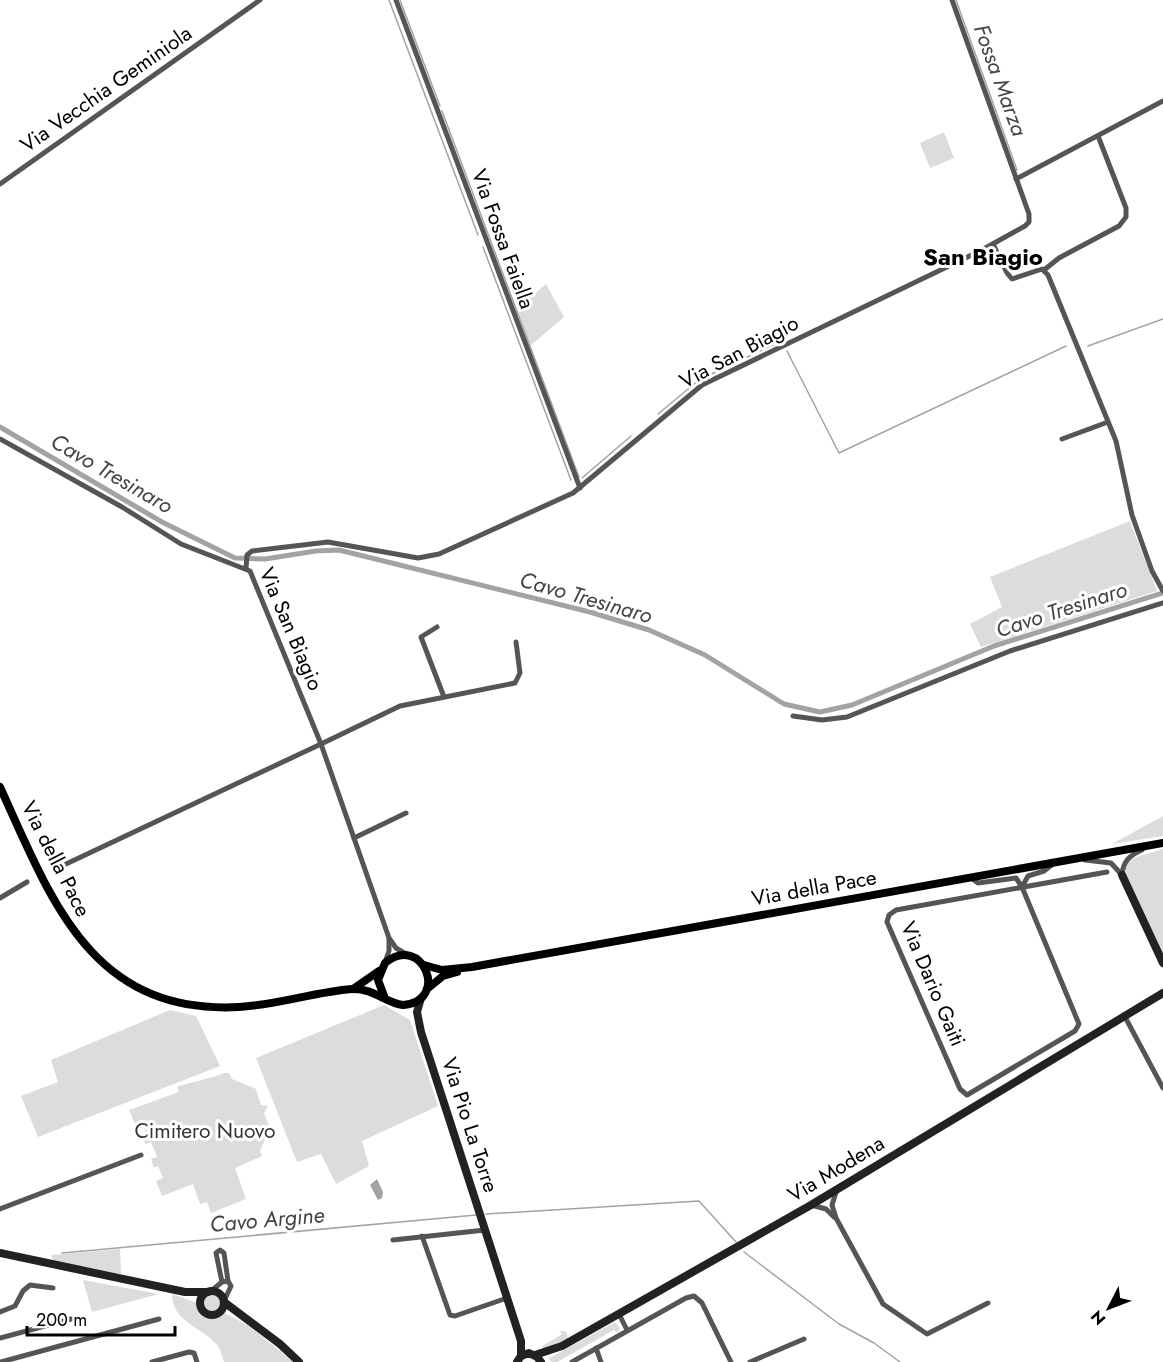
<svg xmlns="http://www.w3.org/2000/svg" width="1163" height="1362" font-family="Jost,sans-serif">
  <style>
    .green { fill: #dcdcdc }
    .water { fill: #a3a3a3 }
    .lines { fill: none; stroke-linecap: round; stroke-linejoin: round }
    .stream { stroke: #a3a3a3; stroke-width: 1.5 }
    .canal { stroke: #a3a3a3; stroke-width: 5 }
    .street { stroke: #555; stroke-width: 5 }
    .secondary { stroke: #222; stroke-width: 8 }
    .primary { stroke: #000; stroke-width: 8 }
    .labels { text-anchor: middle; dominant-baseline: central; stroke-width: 6; stroke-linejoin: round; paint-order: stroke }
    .street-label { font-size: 21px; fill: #000; stroke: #fff }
    .park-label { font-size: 21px; fill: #333; stroke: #fff }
    .water-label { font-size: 22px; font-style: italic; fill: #444; stroke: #fff }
    .quarter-label { font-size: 24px; font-weight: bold; fill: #000; stroke: #fff }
  </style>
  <rect width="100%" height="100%" fill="#fff"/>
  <g class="green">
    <path d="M944,132L954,158L930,168L920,143Z"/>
    <path d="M546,284L564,317L530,346L517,309Z"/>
    <path d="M1130,521L1157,591L981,647L970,624L1002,607L990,577Z"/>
    <path d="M1163,816V836L1112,844Z"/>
    <path d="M1163,849V957L1125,873L1126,865L1133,858Z"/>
    <path d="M384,1005L410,1020L438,1106L362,1141L369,1166L336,1184L321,1154L297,1162L256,1058Z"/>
    <path d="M170,1010L196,1016L220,1066L38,1137L21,1096L58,1082L51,1060Z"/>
    <path d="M224,1073H229L232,1079L256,1089L261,1105L268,1106L264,1113L270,1128L260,1151L262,1156L235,1168L246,1199L211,1213L207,1202L200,1204L193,1184L162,1196L156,1181L163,1178L158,1166L154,1168L151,1159L157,1157L151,1142L145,1144L142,1136L146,1134L142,1122L135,1124L129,1110L179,1092L177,1087C180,1085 213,1078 224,1073Z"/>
    <path d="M120,1249L121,1274L53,1261L51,1255Z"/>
    <path d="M83,1280L159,1294L92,1312Z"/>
    <path d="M172,1294L203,1305L206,1296L216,1295L221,1301L219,1310L249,1326L293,1362H224C222,1356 221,1349 217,1345C201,1326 172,1322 172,1294Z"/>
    <path d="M615,1322L620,1328L617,1333L614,1330L557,1362H551L549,1358Z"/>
    <path d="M560,1331H566L568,1338L545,1351L542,1346L562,1334Z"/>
  </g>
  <path class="water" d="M377,1179L383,1192L382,1198L378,1200L370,1185Z"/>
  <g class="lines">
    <g class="stream">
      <path d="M389,0L478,235"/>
      <path d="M400,0L440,106"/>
      <path d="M956,0L1017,170"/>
      <path d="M442,111L579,477"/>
      <path d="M483,247L571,480"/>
      <path d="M1088,346L1163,319"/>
      <path d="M787,351L839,453L1066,346"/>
      <path d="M658,414L699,380L779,342"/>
      <path d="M582,478L631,436"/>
      <path d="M486,1214L699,1201L736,1242"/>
      <path d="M744,1252L839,1324L874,1343L900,1362"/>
      <path d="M62,1253L476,1215"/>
    </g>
    <path class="canal" d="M0,427L162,522L235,558L265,559L316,551L339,550L590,612L649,630L705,655L784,704L820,712L852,705L994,646L1163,593"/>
    <g class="street">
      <path d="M396,0L580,488"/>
      <path d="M1016,179L1163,101"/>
      <path d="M0,184L260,0"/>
      <path d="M993,244L1007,273L1012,279L1042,269L1048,275L1116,441L1132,515L1152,571L1163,591"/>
      <path d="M1044,270L1059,258L1119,226L1126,217V208L1098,136"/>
      <path d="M0,439L122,507L181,544L250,571L321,744L66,864"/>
      <path d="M1062,439L1108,422"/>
      <path d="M246,568L247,555L252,551L328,542L418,558L439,554L573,493L702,385L980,251L1025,226L1029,222V214L952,0"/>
      <path d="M437,627L421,637L444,697"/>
      <path d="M793,716L822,720L847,717L1010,651L1163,603"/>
      <path d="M354,838L406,813"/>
      <path d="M1085,860L1111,863L1122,875C1123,861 1130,855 1142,850"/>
      <path d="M971,878L978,883L1016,878L1022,887L1028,876L1044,871L1053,864"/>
      <path d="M1022,887L1079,1024L1075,1031L967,1095L960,1089L887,922L889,915L896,910L1107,872"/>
      <path d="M0,898L27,882"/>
      <path d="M406,954L396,948L389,938L321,744L400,706L515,683L520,673L516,642"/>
      <path d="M385,962L389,951V939"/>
      <path d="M1124,1015L1163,1088"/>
      <path d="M837,1189L832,1205L836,1218L883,1304L927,1334L988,1303"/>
      <path d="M811,1205L826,1209L834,1217"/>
      <path d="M0,1209L141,1155"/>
      <path d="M422,1236L450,1315L455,1316L507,1298"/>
      <path d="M393,1240L485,1230"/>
      <path d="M222,1282L216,1253L220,1250L224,1253L228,1281"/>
      <path d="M211,1291L222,1282L228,1281L231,1286L224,1301"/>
      <path d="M0,1312L15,1306L23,1291L30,1285L53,1288"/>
      <path d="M619,1314L627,1330"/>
      <path d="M0,1338L71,1319"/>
      <path d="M596,1348L601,1362"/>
      <path d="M1,1362L159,1319"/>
      <path d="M152,1362L189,1352L194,1353L197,1362"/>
      <path d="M572,1362L686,1298L694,1296L702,1303L731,1362"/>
      <path d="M750,1362L804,1339"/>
    </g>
    <g class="secondary">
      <path d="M1122,875L1163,963"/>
      <path d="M421,998L417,1012L421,1032L521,1341V1356"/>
      <path d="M0,1253L185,1292H208"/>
      <circle cx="212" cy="1303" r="12"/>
      <path d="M224,1302L280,1344L299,1362"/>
      <path d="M535,1355L562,1346L811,1205L1163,993"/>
      <path d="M517,1362L521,1356L529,1353L537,1357L541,1362"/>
    </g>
    <g class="primary">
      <path d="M0,787C51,899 91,1015 239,1007C277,1005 314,992 352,989C374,988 385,1003 403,1005C451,1001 422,932 385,963L378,980L384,996"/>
      <path d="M424,965L442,970L472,967L1163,843"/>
      <path d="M353,989L379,971"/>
      <path d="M427,989L443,976L457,972"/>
    </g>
  </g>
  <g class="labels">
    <g class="street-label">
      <text transform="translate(106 89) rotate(-35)">Via Vecchia Geminiola</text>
      <text transform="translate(503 239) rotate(70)">Via Fossa Faiella</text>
      <text transform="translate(739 352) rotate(-28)">Via San Biagio</text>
      <text transform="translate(291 629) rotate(67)">Via San Biagio</text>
      <text transform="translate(56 859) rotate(63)">Via della Pace</text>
      <text transform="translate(814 888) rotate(-10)">Via della Pace</text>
      <text transform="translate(933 984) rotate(67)">Via Dario Gaiti</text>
      <text transform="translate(470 1125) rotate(72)">Via Pio La Torre</text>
      <text transform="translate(836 1169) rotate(-31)">Via Modena</text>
    </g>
    <g class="park-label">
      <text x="205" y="1131">Cimitero Nuovo</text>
    </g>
    <g class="water-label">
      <text transform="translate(1001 80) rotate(70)">Fossa Marza</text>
      <text transform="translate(112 473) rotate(30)">Cavo Tresinaro</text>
      <text transform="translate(586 597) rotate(16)">Cavo Tresinaro</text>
      <text transform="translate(1061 609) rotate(-18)">Cavo Tresinaro</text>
      <text transform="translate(267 1219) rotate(-5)">Cavo Argine</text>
    </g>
    <g class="quarter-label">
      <text x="983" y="256">San Biagio</text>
    </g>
  </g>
  <g transform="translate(1109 1308) rotate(228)" stroke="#ffffff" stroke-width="4.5" paint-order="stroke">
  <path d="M0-4.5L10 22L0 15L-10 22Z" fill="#000000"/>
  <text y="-9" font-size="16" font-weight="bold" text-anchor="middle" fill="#000000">N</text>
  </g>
  <path d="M27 1326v9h148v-9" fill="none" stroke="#000000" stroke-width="3"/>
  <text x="36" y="1326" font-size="18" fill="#000000" stroke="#ffffff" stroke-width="4.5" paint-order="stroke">200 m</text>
</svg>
